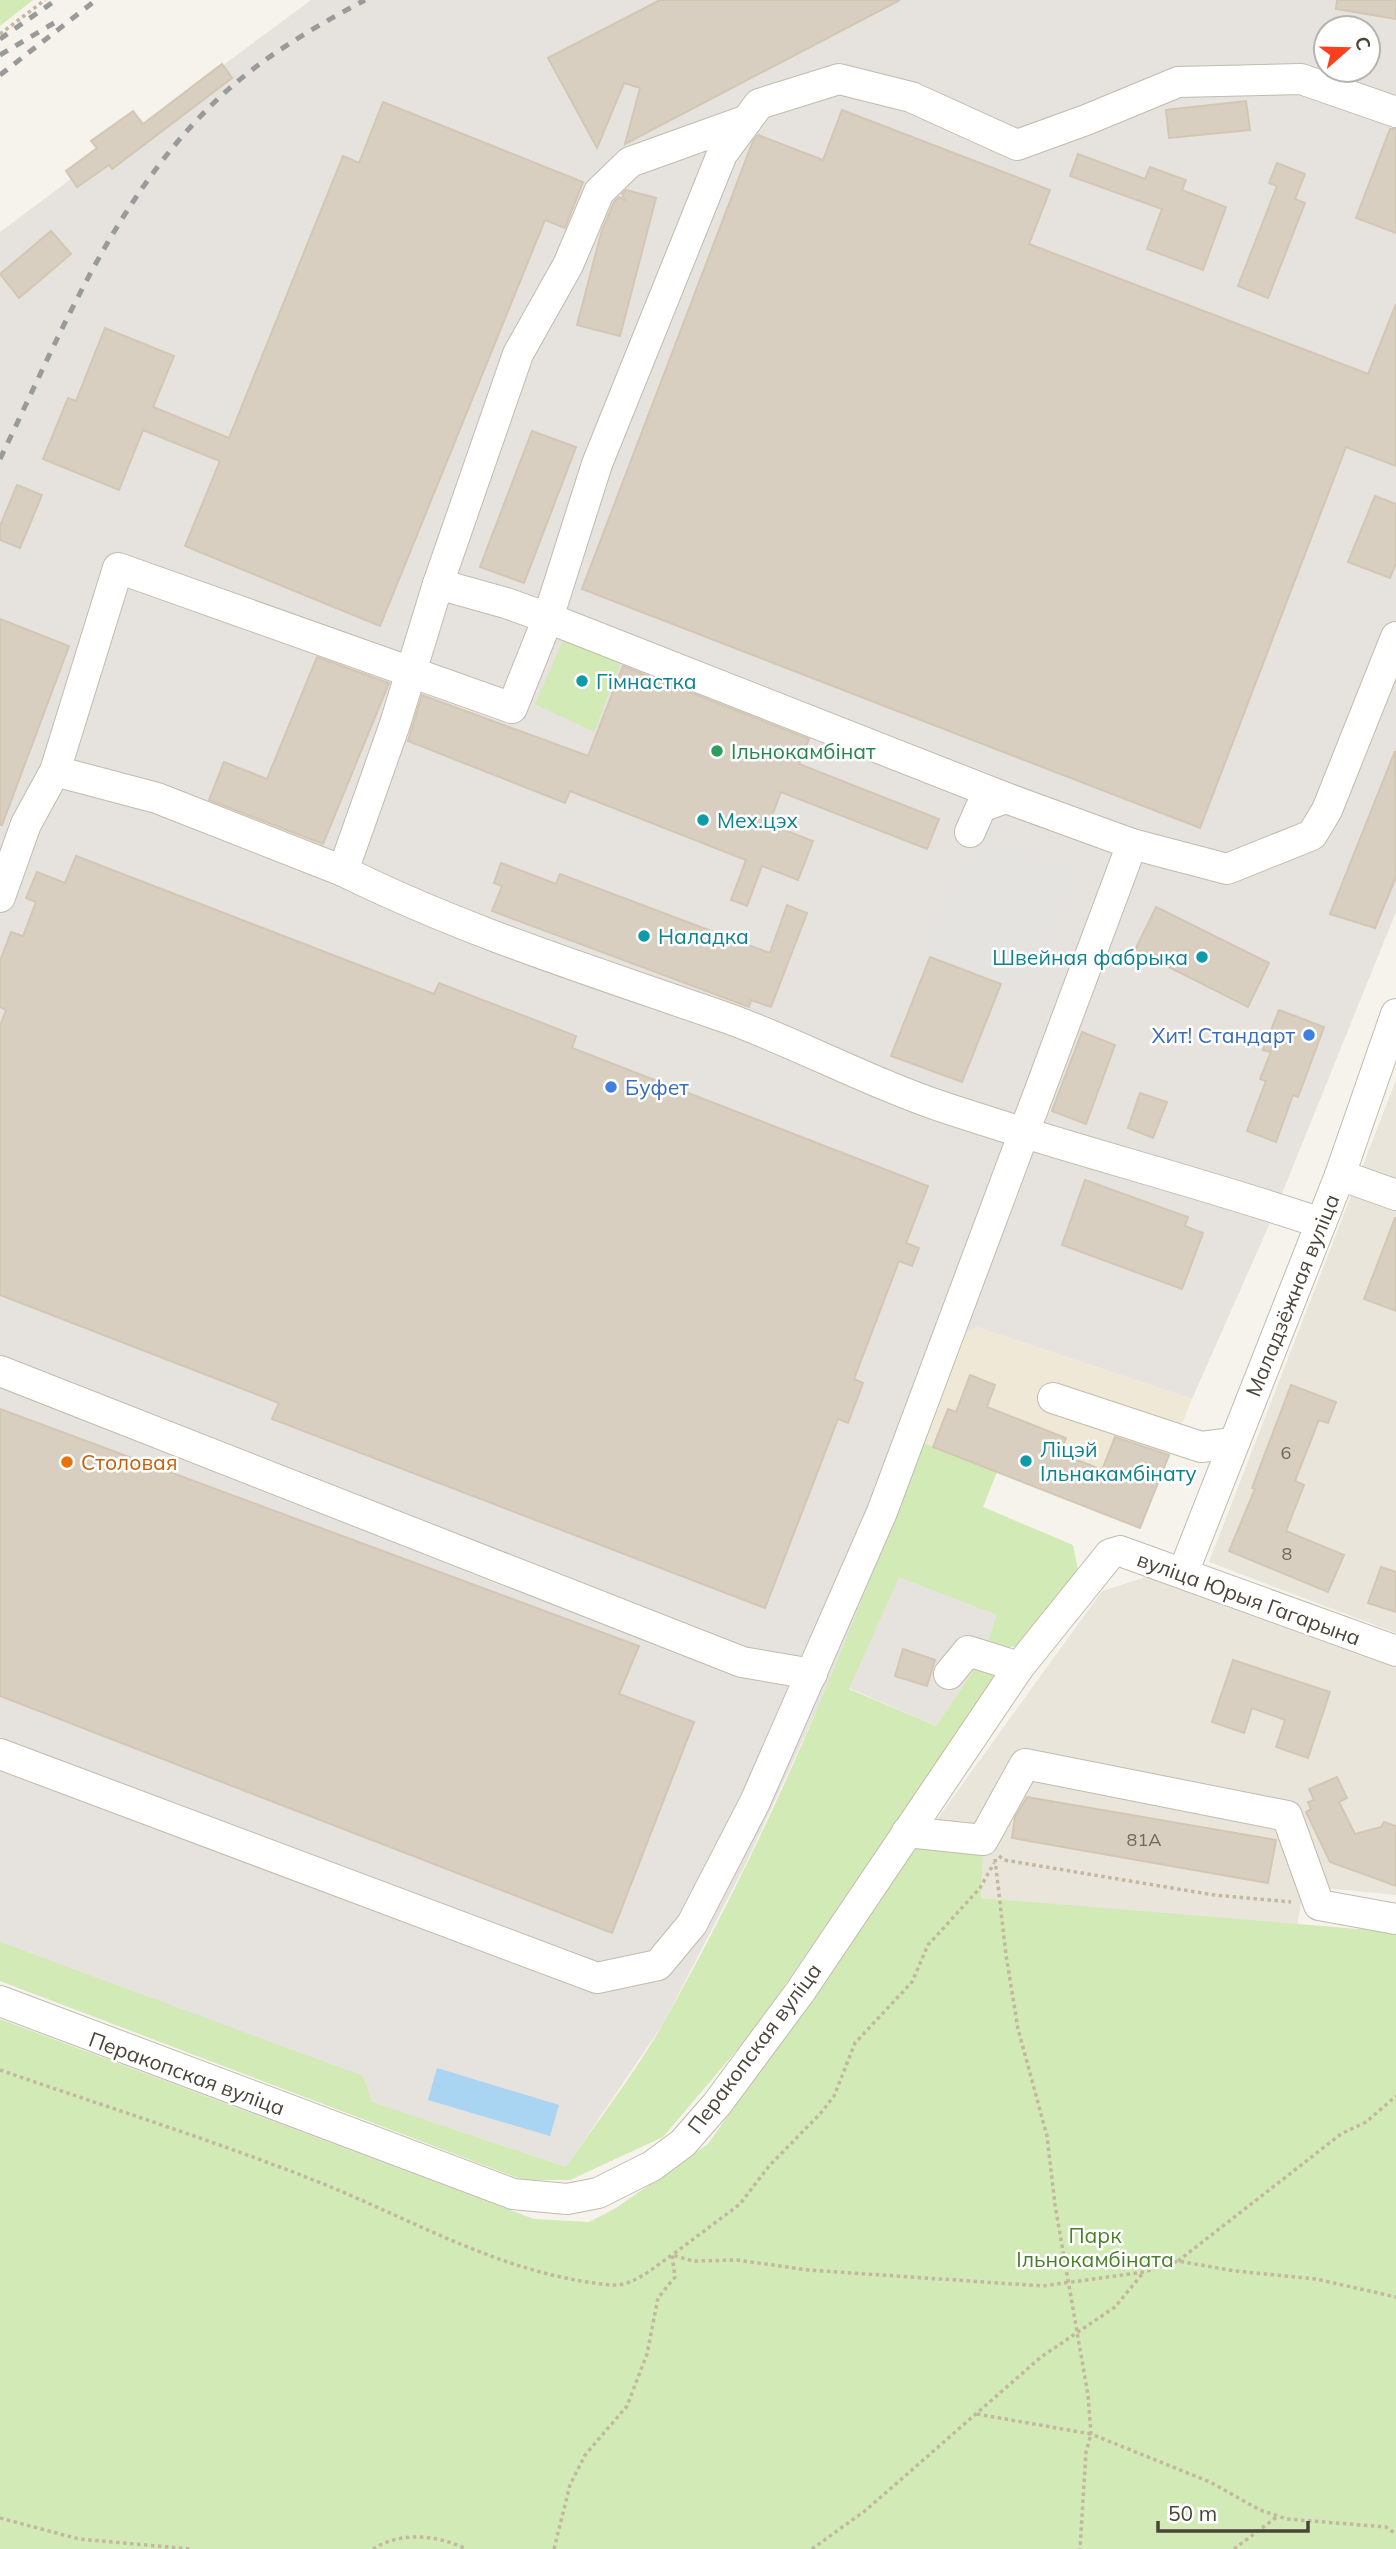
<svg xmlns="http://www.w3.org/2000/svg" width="1396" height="2549" font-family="Mulish,sans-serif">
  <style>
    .residential { fill: #eae5da }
    .industrial { fill: #e6e2dd; fill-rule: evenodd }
    .education { fill: #efe8d6 }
    .green { fill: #d2eab5 }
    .parking { fill: #e5e3e0 }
    .water { fill: #a9d4f2 }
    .building { fill: #d8cfc1; stroke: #d3c7b4; stroke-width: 2 }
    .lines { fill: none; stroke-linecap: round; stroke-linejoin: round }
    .minor-casing { stroke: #c2bbae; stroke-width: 32 }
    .path { stroke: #c4b79f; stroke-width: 3.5; stroke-dasharray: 3.5 3.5; stroke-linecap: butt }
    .minor { stroke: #fff; stroke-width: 30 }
    .rail { stroke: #9a9a9a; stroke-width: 5; stroke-dasharray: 9 9; stroke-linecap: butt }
    .culture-dot { fill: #0f9aa8; stroke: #fff; stroke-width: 2.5 }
    .leisure-dot { fill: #2e9e5b; stroke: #fff; stroke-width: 2.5 }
    .shop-dot { fill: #3f7fe0; stroke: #fff; stroke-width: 2.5 }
    .food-dot { fill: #e8710a; stroke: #fff; stroke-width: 2.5 }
    .labels { text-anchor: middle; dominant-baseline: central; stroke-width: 5; stroke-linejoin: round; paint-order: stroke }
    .number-label { font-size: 18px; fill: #6e675b }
    .culture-label { font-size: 21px; fill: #0d838f; stroke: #fff; text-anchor: start }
    .leisure-label { font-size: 21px; fill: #27864d; stroke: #fff; text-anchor: start }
    .shop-label { font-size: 21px; fill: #366cbe; stroke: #fff; text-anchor: end }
    .street-label { font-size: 21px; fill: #4b4439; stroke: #fff }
    .food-label { font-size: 21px; fill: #c56008; stroke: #fff; text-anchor: start }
    .park-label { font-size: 21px; fill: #4a7f2a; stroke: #fff }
  </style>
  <rect width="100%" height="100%" fill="#f6f3ec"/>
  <g class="residential">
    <path d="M1396,1080V1633L1209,1562Z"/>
    <path d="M1146,1577L1396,1668V1895L1304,1886L1297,1926L981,1898L983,1854L917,1847L1102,1591Z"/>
  </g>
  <g class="industrial">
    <path d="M311,0H1396V912L1270,1223L1192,1399L976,1327L960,1336L878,1563L827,1688L746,1863L663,2024L566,2167L371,2102L0,1942V232L71,179L66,171L82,159L103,156L91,141L133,111L144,124ZM1326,28H1368V70H1326Z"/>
    <path d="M899,1576L998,1615L980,1661L936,1726L849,1688Z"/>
  </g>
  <path class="education" d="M976,1327L1192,1399L1140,1528L921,1442L959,1336Z"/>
  <g class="green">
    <path d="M0,0H33L0,26Z"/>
    <path d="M566,634L623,657L594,732L535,704Z"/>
    <path d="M921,1442L997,1472L983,1507L1073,1545L1078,1570L1018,1646L985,1650L997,1615L899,1577L849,1689L936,1726L980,1661L996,1675L758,2025L663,2137L570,2180H523L0,1981V1942L363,2076L372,2102L566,2167C599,2119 636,2072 664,2022C768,1838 850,1641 921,1442Z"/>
    <path d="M917,1847L983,1854L981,1898L1396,1932V2549H0V2019L534,2219L589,2222L616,2208L708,2144Z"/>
  </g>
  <path class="parking" d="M981,832L1080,868L1033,998L915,945Z"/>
  <path class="water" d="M437,2068L559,2105L550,2136L428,2100Z"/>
  <g class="building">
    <path d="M660,0H900L625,144L640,88L624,83L597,148L548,58Z"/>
    <path d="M1337,0H1396V19L1336,9Z"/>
    <path d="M222,64L232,78L112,169L109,165L77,187L66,171L97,148L91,141L133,111L143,124Z"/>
    <path d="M1246,101L1250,130L1169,138L1166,110Z"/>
    <path d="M383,102L583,182L565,228L545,220L380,626L185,546L220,461L143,430L119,490L43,459L68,398L76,401L105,328L174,356L153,407L229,438L343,156L359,163Z"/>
    <path d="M842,110L1050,190L1029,244L1368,374L1396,304V466L1346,447L1200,828L582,589L753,141L758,135L823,160Z"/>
    <path d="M1390,129H1396V233L1356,218Z"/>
    <path d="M1078,154L1145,179L1150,167L1186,180L1182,190L1226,207L1203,270L1147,249L1162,209L1070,176Z"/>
    <path d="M1277,163L1305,174L1295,199L1305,203L1268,298L1238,286L1277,186L1269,183Z"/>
    <path d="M626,190L656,198L620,336L577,325L602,230L614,202L619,197L625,200L622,194Z"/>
    <path d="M51,231L71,254L19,298L0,274Z"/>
    <path d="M532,431L576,447L524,583L480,567Z"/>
    <path d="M17,485L42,495L20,548L0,540V526Z"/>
    <path d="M1375,496L1396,504V563L1390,578L1348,562Z"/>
    <path d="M0,619L69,646L2,825H0Z"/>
    <path d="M317,657L389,683L323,844L209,800L224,762L267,779Z"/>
    <path d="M623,666L809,739L799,764L939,819L927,849L781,792L769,824L813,841L798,880L762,866L747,906L731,900L746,860L570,791L565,803L408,741L422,695L588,756Z"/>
    <path d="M1395,751L1396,877L1375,928L1330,914Z"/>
    <path d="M76,856L434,994L439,983L576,1036L572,1048L928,1186L906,1243L919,1248L912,1266L899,1261L854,1379L863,1383L848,1423L838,1419L765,1608L272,1419L279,1403L0,1295V1026L6,1010L0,1007V961L11,932L23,936L36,902L26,898L37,872L65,883Z"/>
    <path d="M501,863L556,884L560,874L770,953L787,905L807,913L771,1007L751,1000L749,1007L492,911L502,886L494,883Z"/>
    <path d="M1156,907L1269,963L1248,1007L1135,950Z"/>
    <path d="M930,957L1001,984L962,1082L891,1056Z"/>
    <path d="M1279,1010L1324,1027L1298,1097L1293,1095L1276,1142L1247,1131L1266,1081L1260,1079L1271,1052L1263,1050Z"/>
    <path d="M1082,1032L1115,1045L1086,1124L1052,1111Z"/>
    <path d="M1140,1093L1167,1102L1153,1138L1128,1128Z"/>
    <path d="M1085,1180L1188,1217L1185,1226L1203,1233L1182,1289L1062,1245Z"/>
    <path d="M1395,1218H1396V1311L1364,1299Z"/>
    <path d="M970,1375L995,1385L987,1407L1066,1438L1060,1453L1102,1470L1115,1437L1169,1455L1140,1528L933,1447L948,1409L956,1412Z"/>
    <path d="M1291,1385L1336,1402L1328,1423L1319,1420L1295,1481L1304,1485L1286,1531L1344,1555L1328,1592L1229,1551L1255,1489L1252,1488Z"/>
    <path d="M0,1409L639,1646L619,1694L694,1722L612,1933L0,1696Z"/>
    <path d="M1381,1567L1396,1572V1612L1368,1603Z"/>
    <path d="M903,1649L935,1660L927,1686L895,1676Z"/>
    <path d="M1233,1660L1330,1692L1308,1758L1276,1747L1285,1720L1252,1708L1244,1733L1212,1722Z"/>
    <path d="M1337,1777L1347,1798L1339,1802L1355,1834L1381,1827L1384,1822L1396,1826V1886L1330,1862L1306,1812L1311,1809L1308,1802L1314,1800L1309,1789Z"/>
    <path d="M1027,1797L1276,1840L1268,1883L1012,1838L1015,1817Z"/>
  </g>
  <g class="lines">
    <g class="minor-casing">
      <g id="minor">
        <path d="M438,584L518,354L568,265L599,192L630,162L747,120"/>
        <path d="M55,771L118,568L512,708L548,618L1006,798"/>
        <path d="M970,832L981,807L1006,798L1132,844L1227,869L1312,835L1327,810L1396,637"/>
        <path d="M0,897L26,824L55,771L157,798L343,871"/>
        <path d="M1340,1175L1396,1195"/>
        <path d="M1321,1223C1194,1180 1064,1148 937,1105C866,1081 799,1044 727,1018C598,973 466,932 343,871L395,724L438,584L506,603L548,618L597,464L722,154L759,104L839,79L911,97L1017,145L1086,120L1178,82L1301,79L1396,112"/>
        <path d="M0,1371L742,1662L812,1674"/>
        <path d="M1053,1398L1201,1447L1233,1443"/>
        <path d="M1183,1573L1340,1175L1396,1014"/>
        <path d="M949,1674L968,1651L1019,1667"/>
        <path d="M0,1754L597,1978L658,1965L692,1924L755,1802L882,1512L1132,844"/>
        <path d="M907,1832L983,1840L1025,1764L1287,1816L1319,1905L1396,1919"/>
        <path d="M0,2001L513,2194L567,2199L598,2193L652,2166L683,2143L717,2104L800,1992L1019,1667L1110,1554L1120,1551L1396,1651"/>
      </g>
    </g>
    <g class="path">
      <path d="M0,34L45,0"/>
      <path d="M999,1856L1004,1860L1214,1895L1291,1902"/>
      <path d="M995,1859L1006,1955L1018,2029L1047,2136L1055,2205L1088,2395L1091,2434L1210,2482L1260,2510L1287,2519L1386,2527L1396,2534"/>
      <path d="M0,2070C104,2106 209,2139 311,2179C411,2218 502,2275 611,2285C633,2287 654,2267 672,2255L693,2261L737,2260L808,2270L1043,2286L1144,2272L1178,2261L1235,2271L1316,2279L1396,2297"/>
      <path d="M1178,2261L1341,2134L1366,2122L1396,2096"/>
      <path d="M977,2414L1091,2434L1086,2452L1080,2549"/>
      <path d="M0,2518L79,2539L191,2549"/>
      <path d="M373,2549C401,2531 438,2535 466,2549"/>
      <path d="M554,2549L570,2485L585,2455L627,2406L647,2354L658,2298L675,2277L672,2255L740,2204L769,2166L820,2114L834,2096L855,2043L912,1982L928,1945L980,1888L994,1863"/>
      <path d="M812,2549L866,2510L1041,2357L1115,2307L1143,2273"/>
      <path d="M1234,2549L1278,2516"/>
    </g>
    <use href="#minor" class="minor"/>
    <g class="rail">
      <path d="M0,39L56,0"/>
      <path d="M0,55L54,23"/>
      <path d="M0,75L96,0"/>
      <path d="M0,459C66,323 125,170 248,73C285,44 324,22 365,0"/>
    </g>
  </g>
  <g class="culture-dot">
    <circle cx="582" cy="681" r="7"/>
    <circle cx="703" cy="820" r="7"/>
    <circle cx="644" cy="936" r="7"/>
    <circle cx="1202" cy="957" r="7"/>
    <circle cx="1026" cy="1461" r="7"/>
  </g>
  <circle class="leisure-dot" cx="717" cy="751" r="7"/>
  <g class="shop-dot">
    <circle cx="1309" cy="1035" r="7"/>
    <circle cx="611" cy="1087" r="7"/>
  </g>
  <circle class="food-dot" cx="67" cy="1462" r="7"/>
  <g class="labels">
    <g class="number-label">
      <text x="1286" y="1452">6</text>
      <text x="1287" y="1553">8</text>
      <text x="1144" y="1839">81А</text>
    </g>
    <g class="culture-label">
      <text x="596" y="681">Гімнастка</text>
      <text x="717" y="820">Мех.цэх</text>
      <text x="658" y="936">Наладка</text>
      <text x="1188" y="957" text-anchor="end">Швейная фабрыка</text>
      <text x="1040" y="1449">Ліцэй<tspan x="1040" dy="24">Ільнакамбінату</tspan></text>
    </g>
    <g class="leisure-label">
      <text x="731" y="751">Ільнокамбінат</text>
    </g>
    <g class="shop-label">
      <text x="1295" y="1035">Хит! Стандарт</text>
      <text x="625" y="1087" text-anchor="start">Буфет</text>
    </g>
    <g class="street-label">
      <text transform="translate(1292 1295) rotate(-68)">Маладзёжная вуліца</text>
      <text transform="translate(1249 1598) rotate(20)">вуліца Юрыя Гагарына</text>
      <text transform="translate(754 2048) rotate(-53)">Перакопская вуліца</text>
      <text transform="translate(187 2073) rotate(20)">Перакопская вуліца</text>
    </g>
    <g class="food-label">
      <text x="81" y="1462">Столовая</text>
    </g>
    <g class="park-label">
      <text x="1095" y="2235">Парк<tspan x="1095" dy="24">Ільнокамбіната</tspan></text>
    </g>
  </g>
  <g transform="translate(1347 49) rotate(70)"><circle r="33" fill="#ffffff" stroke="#b7b4b0" stroke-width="2"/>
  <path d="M0-5L12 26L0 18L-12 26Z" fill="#fc3f1d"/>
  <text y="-10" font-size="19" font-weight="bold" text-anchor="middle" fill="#4b4439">С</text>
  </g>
  <path d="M1158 2521v10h150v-10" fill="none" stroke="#4b4439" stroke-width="3.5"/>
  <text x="1168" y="2521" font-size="21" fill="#4b4439" stroke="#ffffff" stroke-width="5" paint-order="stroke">50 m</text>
</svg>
